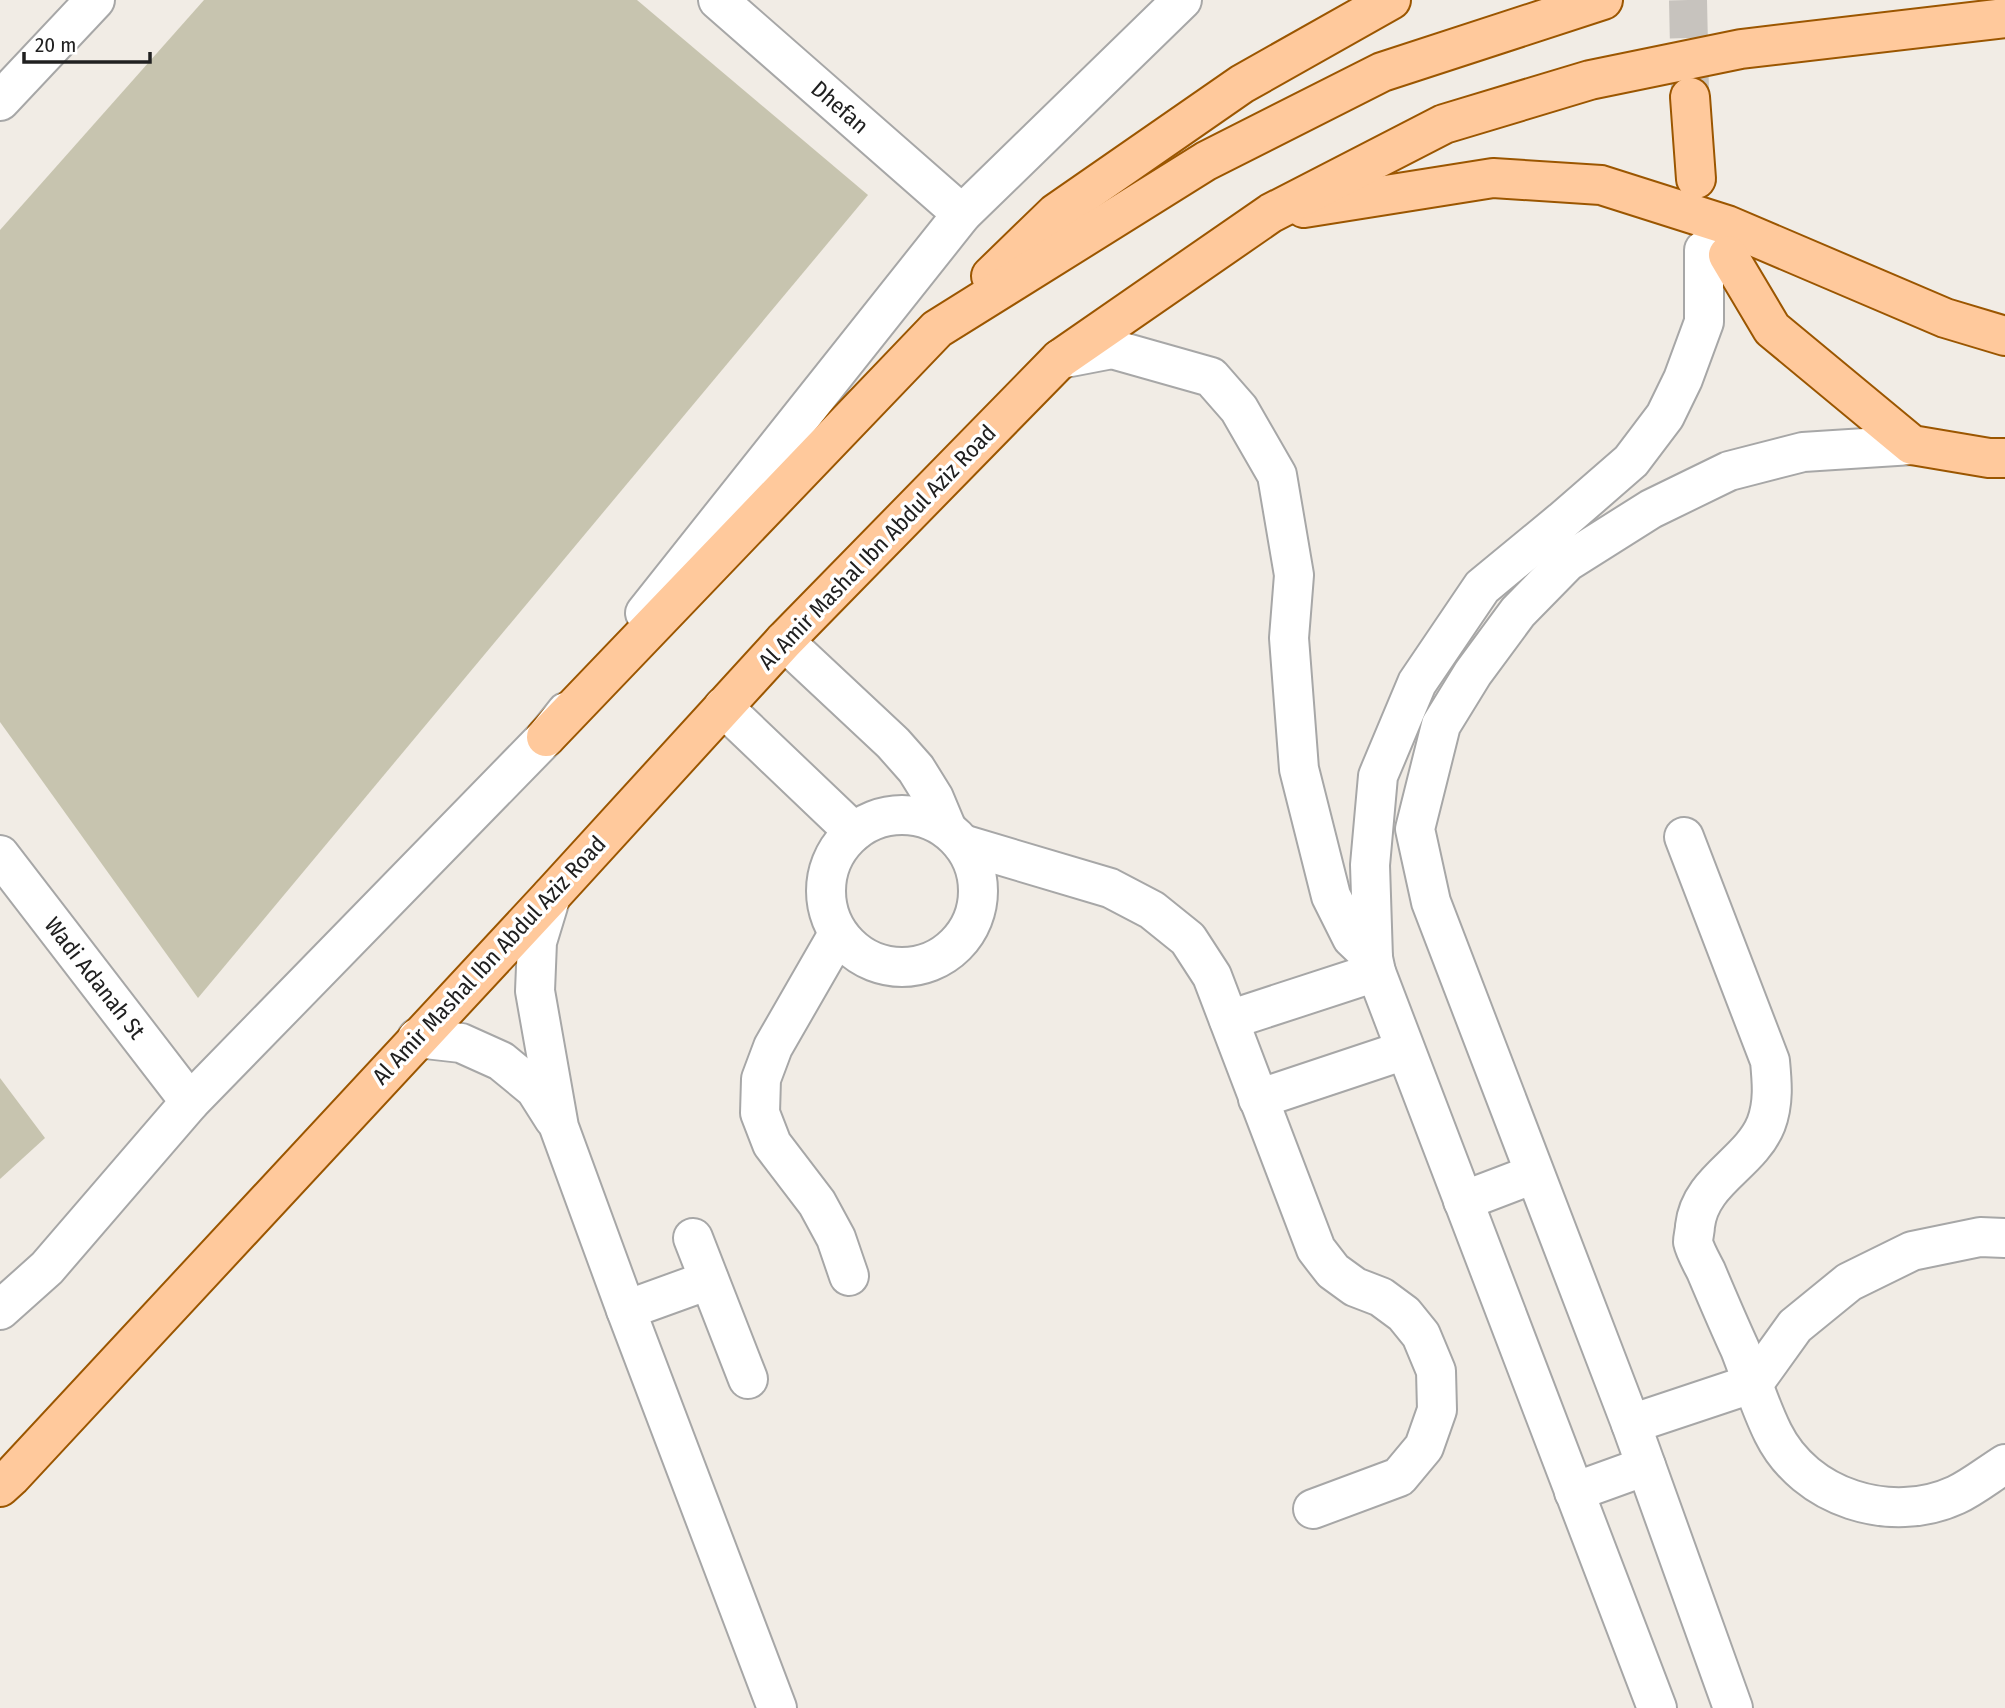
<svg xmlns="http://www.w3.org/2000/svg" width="2005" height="1708" font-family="'Fira Sans Condensed',sans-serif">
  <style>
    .construction { fill: #c7c4af }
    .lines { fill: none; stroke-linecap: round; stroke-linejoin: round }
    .major-tunnel { stroke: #c7c3be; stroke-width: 38; stroke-dasharray: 38 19; stroke-linecap: butt }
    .minor-casing { stroke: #a7a7a7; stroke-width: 42 }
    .major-casing { stroke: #9b5600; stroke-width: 42 }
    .minor { stroke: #fff; stroke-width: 38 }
    .major { stroke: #ffc99c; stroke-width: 38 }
    .labels { text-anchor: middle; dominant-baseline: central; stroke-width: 7; stroke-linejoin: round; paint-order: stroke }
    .street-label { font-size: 23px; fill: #202020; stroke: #fff }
  </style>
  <rect width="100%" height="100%" fill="#f1ece5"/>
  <g class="construction">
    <path d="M204,0H637L868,195L198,998L0,722V230Z"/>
    <path d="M0,1078L45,1138L0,1179Z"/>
  </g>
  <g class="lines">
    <path class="major-tunnel" d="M1688,0L1690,92"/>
    <g class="minor-casing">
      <g id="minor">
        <path d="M718,0L962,214"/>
        <path d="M0,101L95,0"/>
        <path d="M1060,359L1112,349L1211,377L1239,409L1277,475L1294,575L1289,638L1299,769L1331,896L1352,938L1373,958"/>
        <path d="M645,613L962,214L1182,0"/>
        <path d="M784,641L893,743L916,769L934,798L947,829"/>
        <path d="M723,707L854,832"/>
        <circle cx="902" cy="891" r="76"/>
        <path d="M1684,837L1770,1061C1772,1082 1774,1103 1766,1124C1750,1164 1700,1180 1695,1226C1695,1231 1693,1237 1693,1242C1695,1251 1702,1263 1706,1271C1717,1297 1728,1323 1740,1349C1751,1377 1760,1407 1773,1433C1805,1498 1891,1525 1956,1495C1973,1487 1989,1474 2005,1464"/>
        <path d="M962,844L1110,888L1152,910L1188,939L1212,976L1316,1249L1333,1271L1355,1287L1381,1297L1404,1314L1421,1335L1436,1371L1437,1410L1424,1447L1399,1477L1313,1509"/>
        <path d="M0,855L190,1102"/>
        <path d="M551,896L537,942L535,991L559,1127L626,1310L777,1708"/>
        <path d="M838,934L773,1047L761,1079L760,1113L772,1144L817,1203L836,1238L849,1276"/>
        <path d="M1229,1020L1376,972"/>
        <path d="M417,1038L461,1043L501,1061L535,1089L554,1119"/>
        <path d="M1258,1099L1405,1050"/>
        <path d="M1463,1201L1534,1174"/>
        <path d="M693,1238L748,1379"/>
        <path d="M0,1310L47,1268L190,1102L546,737L566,712"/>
        <path d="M626,1310L709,1280"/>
        <path d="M1631,1424L1754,1383L1795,1326L1849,1282L1912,1251L1980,1237L2005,1238"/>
        <path d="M1574,1492L1646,1466"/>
        <path d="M1657,1708L1376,972L1373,958L1370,865L1378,776L1417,683L1482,587L1562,521L1631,461L1665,416L1683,379L1704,322V250"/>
        <path d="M1733,1708L1631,1424L1431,902L1415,829L1441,725L1473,673L1518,612L1567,562L1651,509L1729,471L1803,452L1912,445"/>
      </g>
    </g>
    <g class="major-casing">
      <g id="major">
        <path d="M1690,97L1696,179"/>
        <path d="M1304,208L1493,178L1601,185L1727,225L1945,318L2005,336"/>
        <path d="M1728,255L1772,329L1912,445L1989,458H2005"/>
        <path d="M991,276L1056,213L1242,84L1391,0"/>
        <path d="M546,737L937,329L1206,161L1382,72L1603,0"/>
        <path d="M0,1487L11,1477L551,896L784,641L1060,359L1271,213L1444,124L1590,80L1741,49L2005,18"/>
      </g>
    </g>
    <use href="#minor" class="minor"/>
    <use href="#major" class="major"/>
  </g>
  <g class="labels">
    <g class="street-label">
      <text transform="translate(840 107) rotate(41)">Dhefan</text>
      <text transform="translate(877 547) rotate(-46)">Al Amir Mashal Ibn Abdul Aziz Road</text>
      <text transform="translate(489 960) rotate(-47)">Al Amir Mashal Ibn Abdul Aziz Road</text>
      <text transform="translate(95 978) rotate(52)">Wadi Adanah St</text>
    </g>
  </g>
  <path d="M24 52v10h126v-10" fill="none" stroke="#202020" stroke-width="3.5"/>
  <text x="35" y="52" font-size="21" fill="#202020" stroke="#ffffff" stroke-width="5" paint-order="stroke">20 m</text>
</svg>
